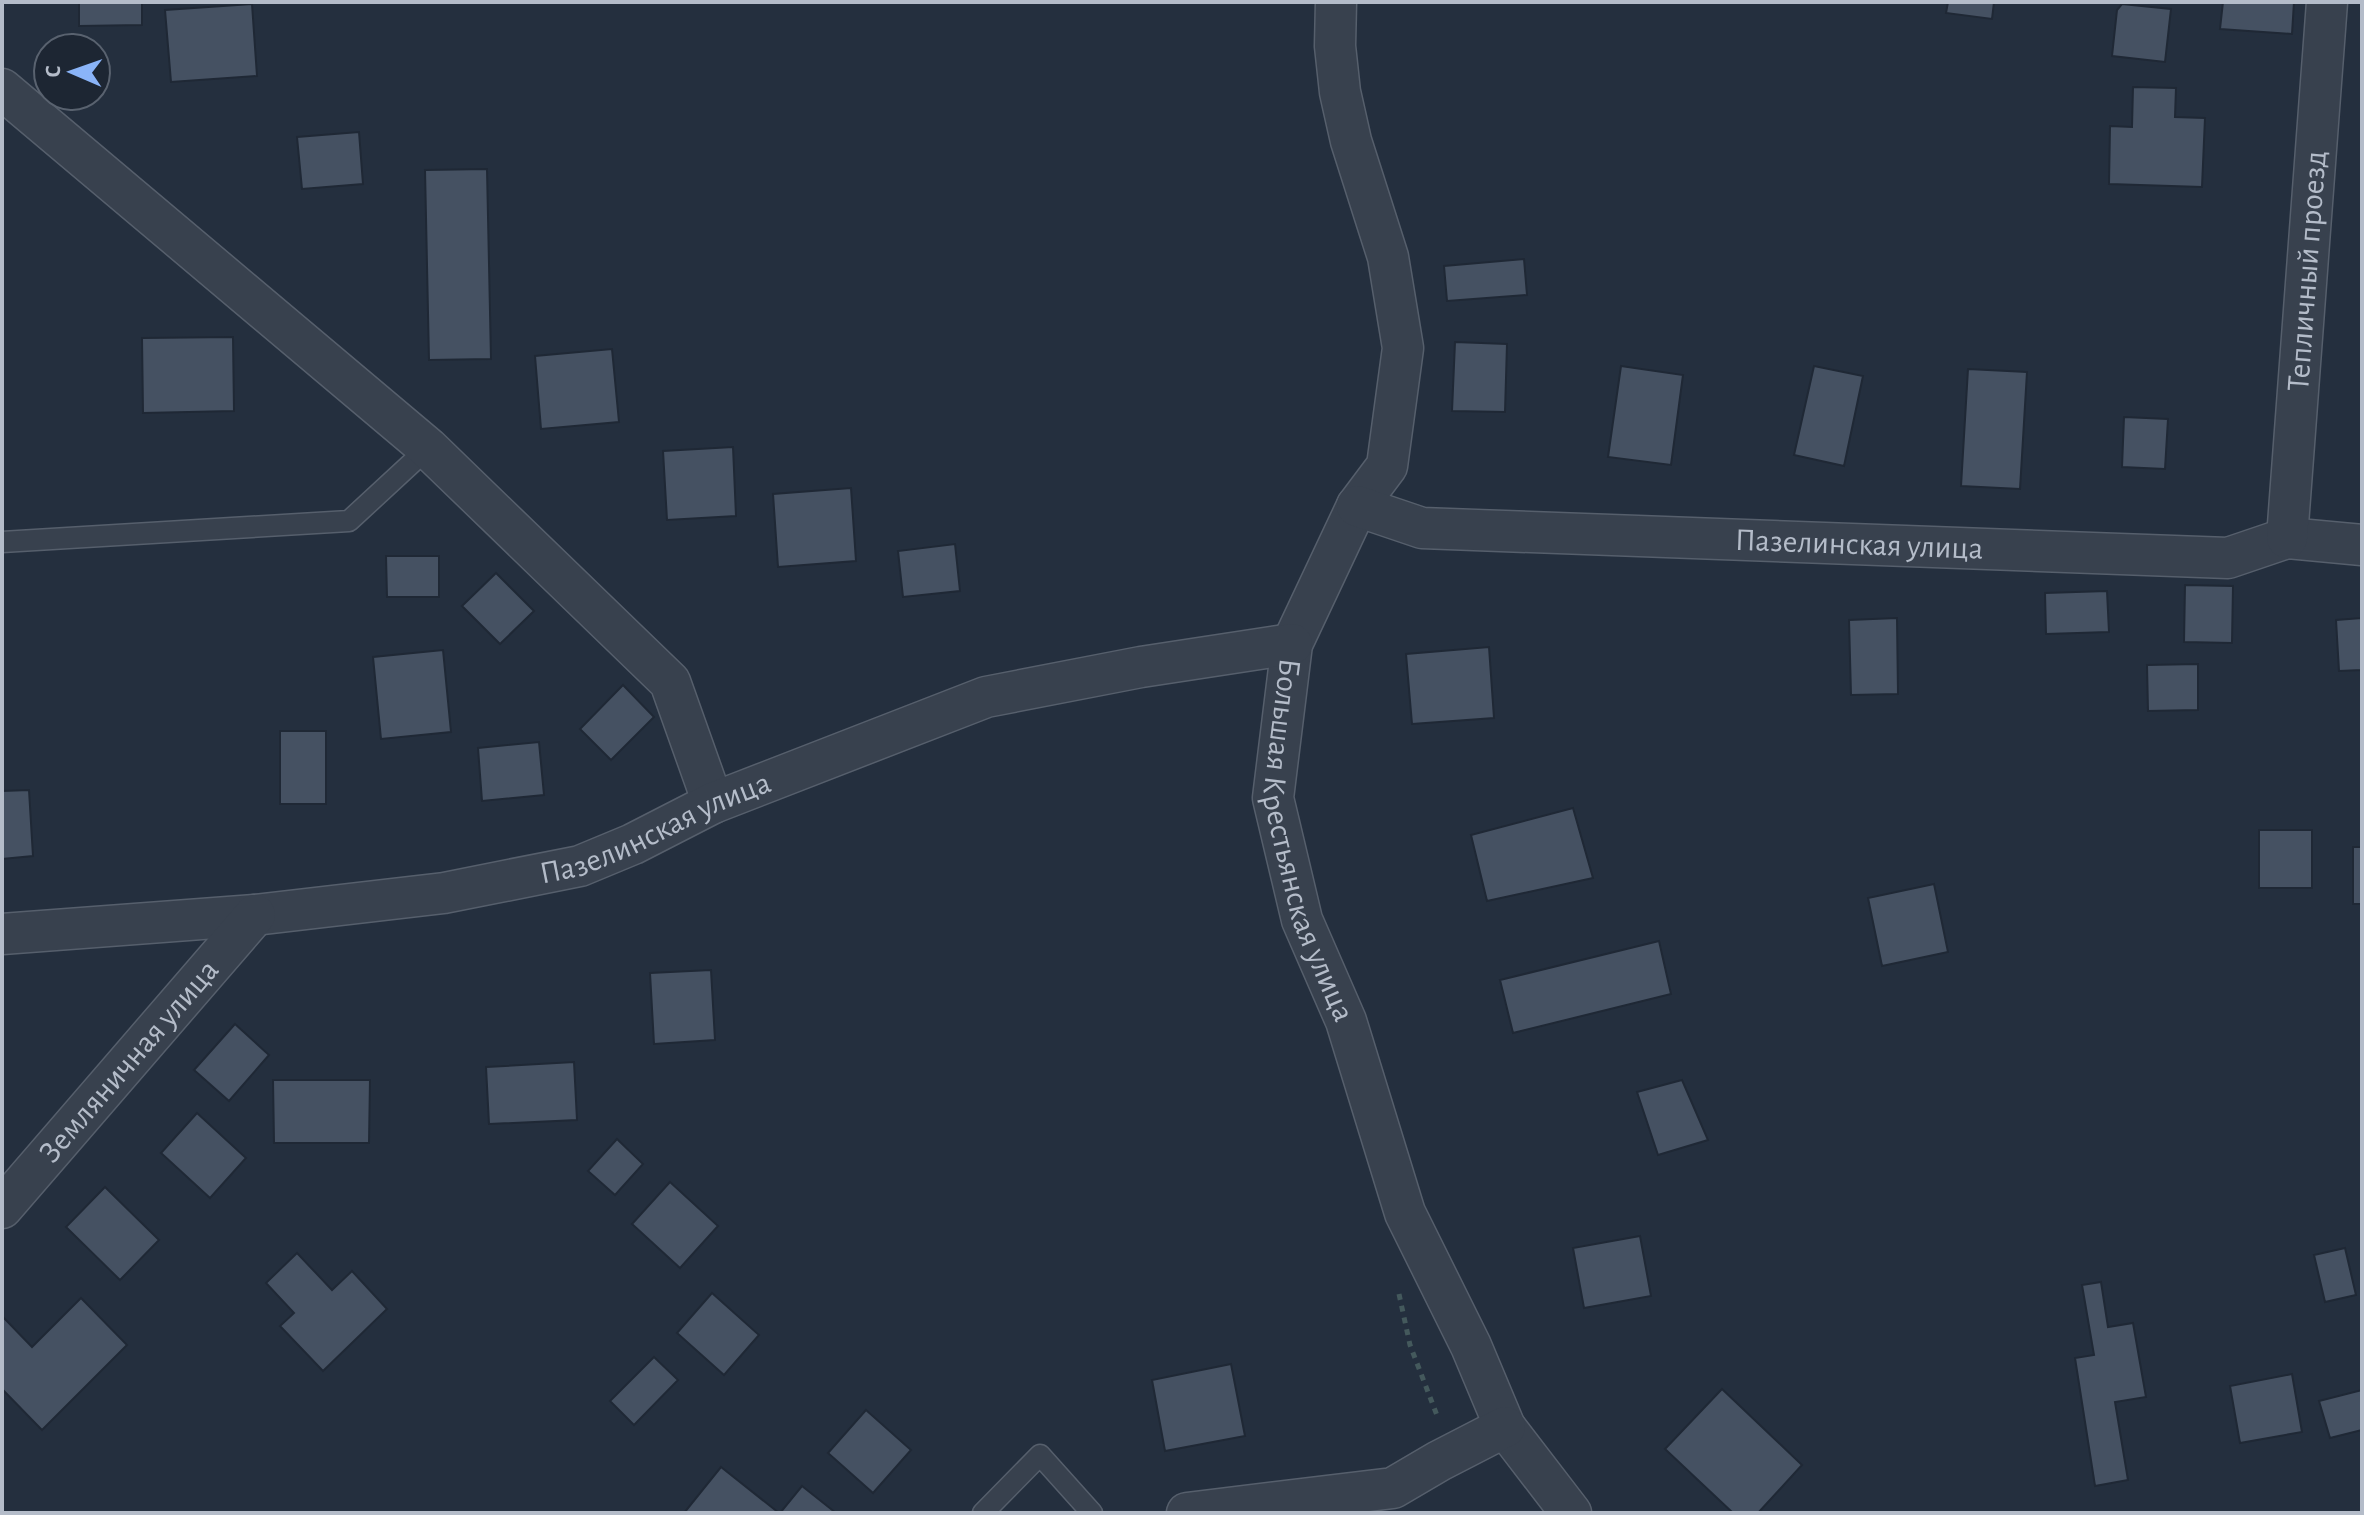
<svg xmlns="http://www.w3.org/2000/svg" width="2364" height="1515" font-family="'Alegreya Sans',sans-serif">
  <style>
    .building { fill: #455162; stroke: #1f2835; stroke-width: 2 }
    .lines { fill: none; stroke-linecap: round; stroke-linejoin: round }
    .service-casing { stroke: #565f6c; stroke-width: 23 }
    .minor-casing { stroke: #565f6c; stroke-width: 43 }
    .path { stroke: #44595c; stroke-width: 5; stroke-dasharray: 6 6; stroke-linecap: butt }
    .service { stroke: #38414e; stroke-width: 20 }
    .minor { stroke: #38414e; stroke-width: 40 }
    .labels { text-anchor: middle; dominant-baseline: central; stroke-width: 6; stroke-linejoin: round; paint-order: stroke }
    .street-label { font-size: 32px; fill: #b4bcc9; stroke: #1d2633 }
  </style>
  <rect width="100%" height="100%" fill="#242f3e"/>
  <g class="building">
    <path d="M79,2H142V25L79,26Z"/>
    <path d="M1948,2H1994L1992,19L1946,13Z"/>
    <path d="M2223,2H2294L2292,34L2220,29Z"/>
    <path d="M252,4L257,76L171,82L165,10Z"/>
    <path d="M2122,4L2171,9L2165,62L2112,56L2117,10Z"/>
    <path d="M2133,87L2176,88L2175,117L2205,118L2202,187L2109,184L2110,126L2132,127Z"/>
    <path d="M359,132L363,184L302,189L297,137Z"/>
    <path d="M487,169L491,359L429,360L425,170Z"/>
    <path d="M1524,259L1527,295L1447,301L1444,266Z"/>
    <path d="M233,337L234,411L143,413L142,338Z"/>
    <path d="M1455,342L1507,344L1505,412L1452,411Z"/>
    <path d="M612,349L619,422L541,429L535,356Z"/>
    <path d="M1621,366L1683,375L1671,465L1608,457Z"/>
    <path d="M1814,366L1863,376L1844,466L1794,455Z"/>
    <path d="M1968,369L2027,372L2020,489L1961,486Z"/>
    <path d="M2124,417L2168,419L2165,469L2122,467Z"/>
    <path d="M733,447L736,516L667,520L663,451Z"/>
    <path d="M851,488L856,561L778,567L773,494Z"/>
    <path d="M955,544L960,591L903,597L898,551Z"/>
    <path d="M386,556H439V597H387Z"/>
    <path d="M496,573L534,611L500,644L462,606Z"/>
    <path d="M2185,585L2233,586L2232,643L2184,642Z"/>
    <path d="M2107,591L2109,632L2046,634L2045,593Z"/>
    <path d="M1897,618L1898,694L1851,695L1849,620Z"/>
    <path d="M2362,618V670L2339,671L2336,620Z"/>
    <path d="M1489,647L1494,718L1412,724L1406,654Z"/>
    <path d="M443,650L451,732L381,739L373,657Z"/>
    <path d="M2198,664V710L2148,711L2147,665Z"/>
    <path d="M623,685L654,717L611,760L580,729Z"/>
    <rect x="280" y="731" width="46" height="73"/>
    <path d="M539,742L544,795L482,801L478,748Z"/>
    <path d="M29,790L33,856L2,859V791Z"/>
    <path d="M1573,808L1593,878L1487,901L1471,835Z"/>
    <rect x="2259" y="830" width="53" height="58"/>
    <rect x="2353" y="847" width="9" height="57"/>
    <path d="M1934,884L1948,952L1882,966L1868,898Z"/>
    <path d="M1659,941L1671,994L1513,1033L1500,980Z"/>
    <path d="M711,970L715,1040L654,1044L650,973Z"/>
    <path d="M235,1024L269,1055L229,1101L194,1070Z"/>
    <path d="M574,1062L577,1120L489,1124L486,1067Z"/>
    <path d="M273,1080H370L369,1143H274Z"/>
    <path d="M1682,1080L1708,1140L1658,1155L1637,1092Z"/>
    <path d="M197,1113L246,1158L210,1198L161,1153Z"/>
    <path d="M617,1139L643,1164L615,1195L588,1171Z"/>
    <path d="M670,1182L718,1226L680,1268L632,1224Z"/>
    <path d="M105,1187L159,1240L120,1280L66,1227Z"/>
    <path d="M1640,1236L1651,1296L1584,1308L1573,1248Z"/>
    <path d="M2345,1248L2356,1295L2325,1302L2314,1255Z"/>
    <path d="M297,1253L332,1290L352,1271L387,1309L323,1371L280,1326L294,1313L266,1283Z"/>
    <path d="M2101,1282L2108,1327L2133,1323L2146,1397L2115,1402L2128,1480L2095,1486L2075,1358L2094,1355L2082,1285Z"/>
    <path d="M712,1293L759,1335L724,1375L677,1333Z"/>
    <path d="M81,1298L127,1345L42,1430L2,1389V1316L32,1347Z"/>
    <path d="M654,1357L678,1380L634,1425L610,1401Z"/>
    <path d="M1231,1364L1245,1436L1165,1451L1152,1380Z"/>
    <path d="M2292,1374L2302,1432L2240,1443L2230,1386Z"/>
    <path d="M1722,1389L1802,1465L1758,1513H1733L1665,1449Z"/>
    <path d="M2362,1390V1430L2330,1438L2319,1401Z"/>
    <path d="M866,1410L911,1450L873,1493L828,1453Z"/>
    <path d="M721,1467L779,1513H684Z"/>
    <path d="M802,1486L836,1513H780Z"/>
  </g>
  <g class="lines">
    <g class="service-casing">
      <g id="service">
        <path d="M2,542L349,521L428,448"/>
        <path d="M983,1513L1040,1455L1092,1513"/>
      </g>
    </g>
    <g class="minor-casing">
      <g id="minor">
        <path id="s1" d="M1336,2L1335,46L1340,92L1351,141L1388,257L1403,348L1387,466L1357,506L1292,644L1273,798L1302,920L1346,1021L1405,1213L1471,1346L1505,1427L1571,1513"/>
        <path d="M2,89L428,448L670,682L713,803"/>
        <path id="s2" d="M1357,506L1422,528L2228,558L2287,538L2362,545"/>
        <path id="s3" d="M2287,538L2327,2"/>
        <path id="s4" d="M2,934L255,915L444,893L580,866L633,844L713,803L986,697L1141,667L1292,644"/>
        <path id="s5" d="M2,1208L255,915"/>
        <path d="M1187,1513L1393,1488L1439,1461L1505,1427"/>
      </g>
    </g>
    <path class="path" d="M1399,1294L1410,1345L1438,1418"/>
    <use href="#service" class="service"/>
    <use href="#minor" class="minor"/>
  </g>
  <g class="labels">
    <g class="street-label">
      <text stroke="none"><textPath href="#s3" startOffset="268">Тепличный проезд</textPath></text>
      <text stroke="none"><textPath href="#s2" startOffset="506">Пазелинская улица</textPath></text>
      <text stroke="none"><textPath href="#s4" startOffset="666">Пазелинская улица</textPath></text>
      <text stroke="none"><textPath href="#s1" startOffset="878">Большая Крестьянская улица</textPath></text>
      <text stroke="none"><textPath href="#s5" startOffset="194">Земляничная улица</textPath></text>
    </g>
  </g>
  <rect width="2364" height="1515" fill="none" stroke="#b4bcc9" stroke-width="8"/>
  <g transform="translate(72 72) rotate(272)"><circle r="38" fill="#1d2633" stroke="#59626f" stroke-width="2"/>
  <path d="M0-6L14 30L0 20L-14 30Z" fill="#8ab4f8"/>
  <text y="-12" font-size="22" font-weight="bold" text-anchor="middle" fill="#b4bcc9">С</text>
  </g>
</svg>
